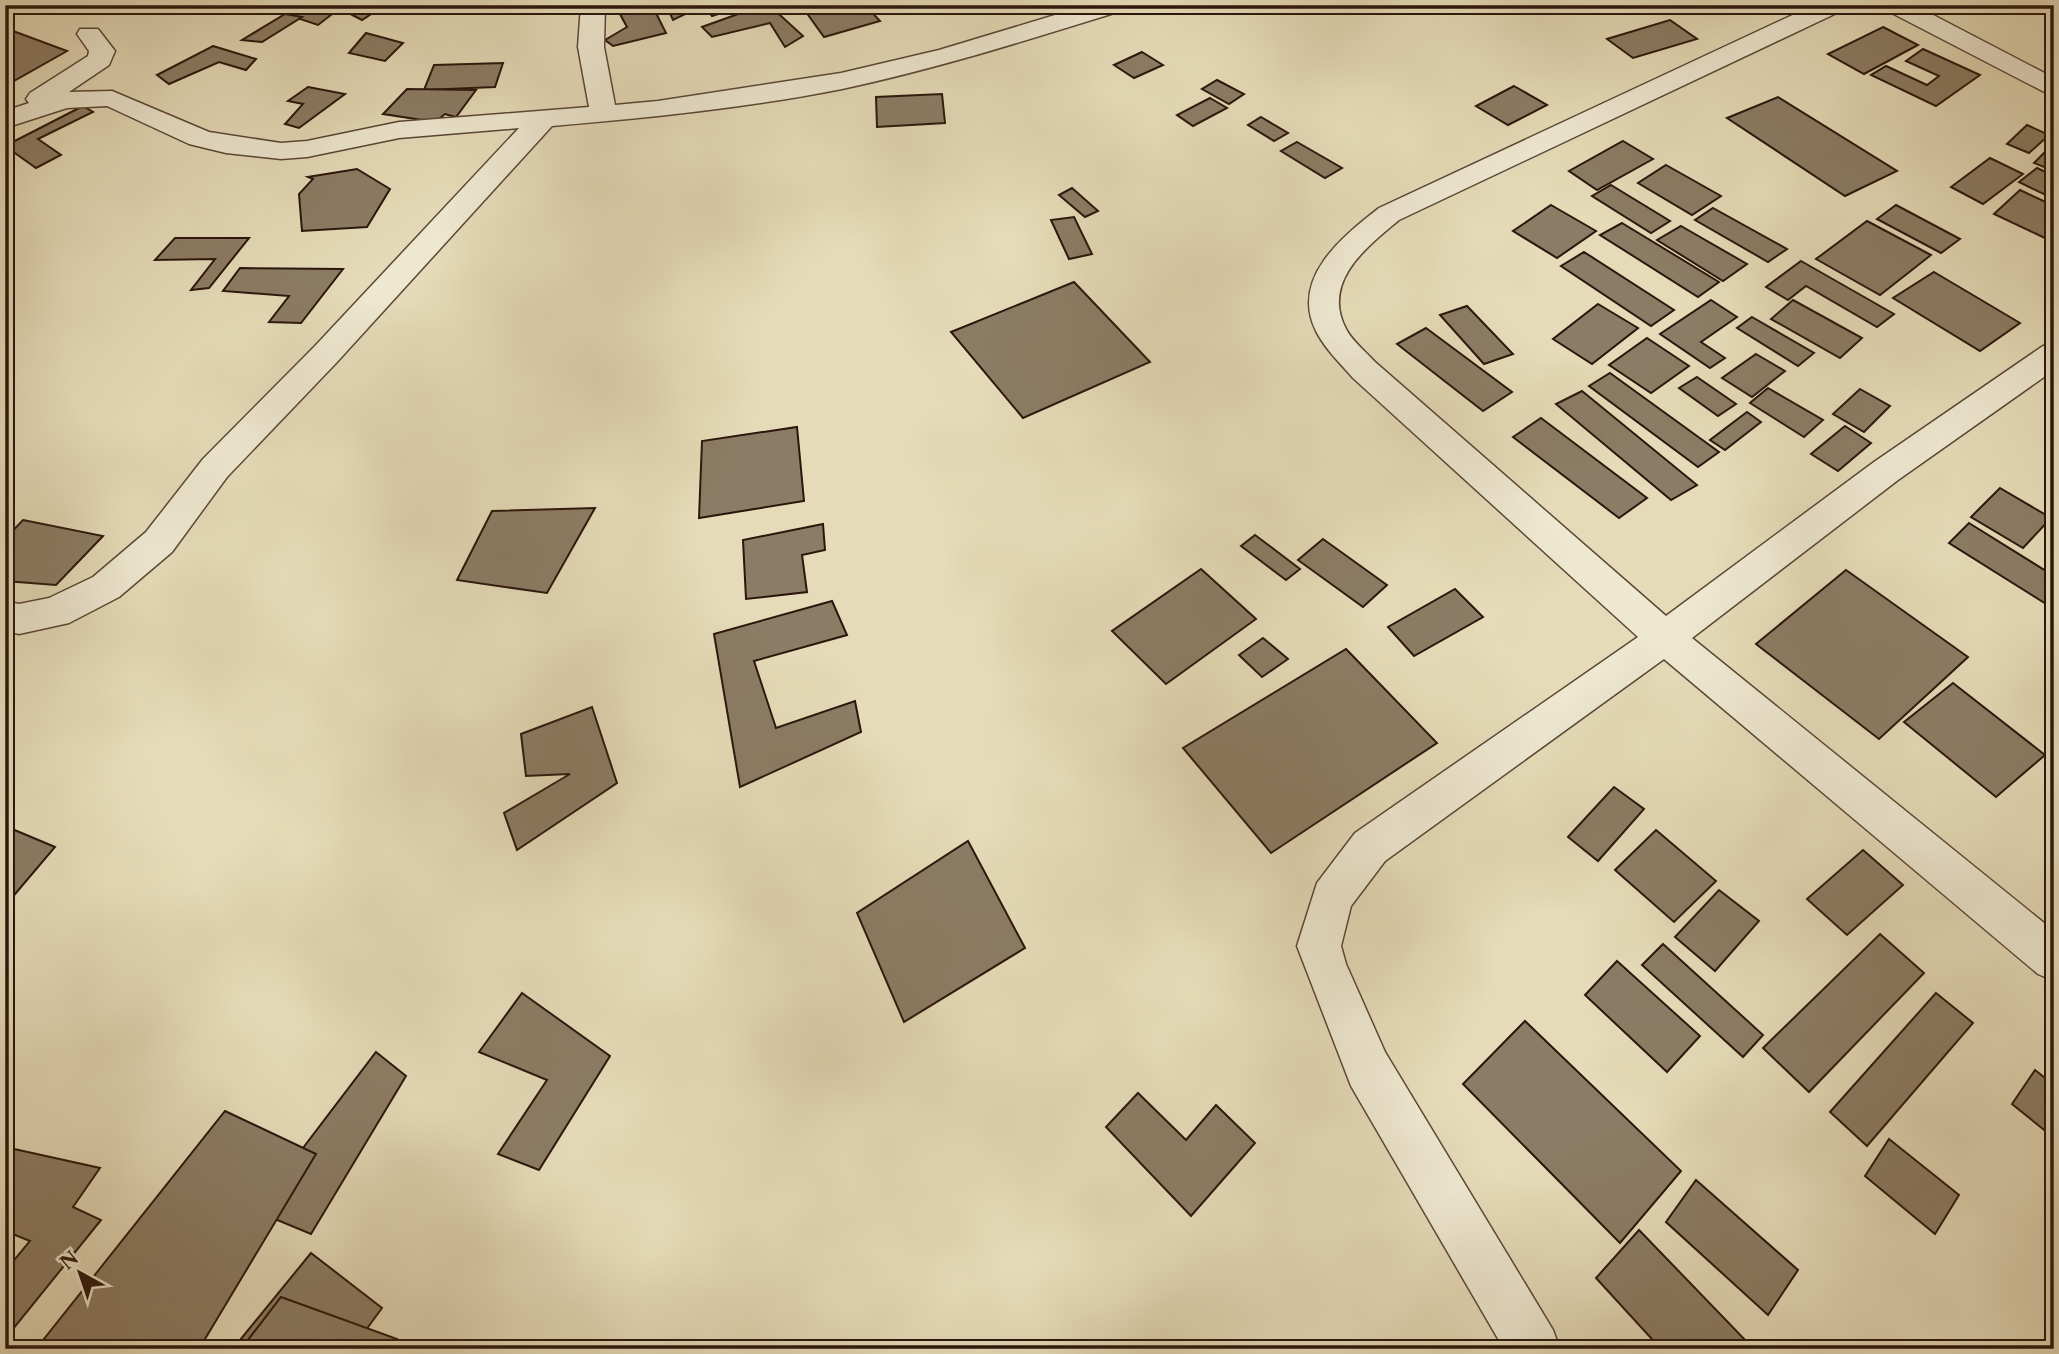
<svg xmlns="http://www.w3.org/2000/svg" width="2059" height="1354" font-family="'Libre Caslon Text',serif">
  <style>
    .building { fill: #8c7c65; stroke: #2b160c; stroke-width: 2 }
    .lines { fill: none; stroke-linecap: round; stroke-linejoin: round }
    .minor-casing { stroke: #5a4737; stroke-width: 3 }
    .minor { fill: #eee8d1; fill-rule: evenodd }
  </style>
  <rect width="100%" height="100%" fill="#e5dbb8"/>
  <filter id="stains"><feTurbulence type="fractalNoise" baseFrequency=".00286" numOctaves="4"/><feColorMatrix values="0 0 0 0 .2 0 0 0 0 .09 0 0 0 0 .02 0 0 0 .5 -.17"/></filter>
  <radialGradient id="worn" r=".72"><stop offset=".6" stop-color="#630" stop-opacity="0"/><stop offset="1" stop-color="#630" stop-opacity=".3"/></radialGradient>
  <g class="building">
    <path d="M285,5H308L305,7L331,15L318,25L276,11Z"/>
    <path d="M333,5H385L362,20Z"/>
    <path d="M652,5L666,33L613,46L605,40L627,27L620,14Z"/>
    <path d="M666,5H704L673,20Z"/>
    <path d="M704,5H746L712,16Z"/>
    <path d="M763,5H769L803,36L785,47L770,23L712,37L702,27Z"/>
    <path d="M801,5H865L880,21L824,37Z"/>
    <path d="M285,14L302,17L262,42L242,40Z"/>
    <path d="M1670,20L1697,39L1633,58L1607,39Z"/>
    <path d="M1883,27L1918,45L1864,74L1828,54Z"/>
    <path d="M5,28L67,51L5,86V61L10,59L5,56Z"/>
    <path d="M366,33L403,43L385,61L349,53Z"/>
    <path d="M213,46L256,59L246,70L219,62L169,84L157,75Z"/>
    <path d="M1923,49L1980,75L1936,106L1871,75L1886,66L1927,85L1939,76L1906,61Z"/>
    <path d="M1142,52L1163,65L1134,78L1114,65Z"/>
    <path d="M503,63L495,87L424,90L434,65Z"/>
    <path d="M1217,80L1244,94L1229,104L1202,89Z"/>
    <path d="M1514,86L1547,105L1508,125L1476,106Z"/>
    <path d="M308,87L345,94L299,128L285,124L303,104L288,101Z"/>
    <path d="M407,89L476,90L456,117L445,114L435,122L383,114Z"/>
    <path d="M942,94L945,123L877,127L876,97Z"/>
    <path d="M1778,97L1897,171L1845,196L1727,118Z"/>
    <path d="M1210,98L1227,108L1193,126L1177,115Z"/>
    <path d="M83,106L93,112L38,139L61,155L36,168L5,146Z"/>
    <path d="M1261,117L1288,133L1274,141L1248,125Z"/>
    <path d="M2027,125L2049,135L2029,153L2007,144Z"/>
    <path d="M1623,141L1653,159L1597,190L1569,171Z"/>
    <path d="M1297,142L1342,168L1325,178L1281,151Z"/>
    <path d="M2054,143V171L2034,163Z"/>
    <path d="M1990,158L2023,174L1983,204L1951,187Z"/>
    <path d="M1666,165L1721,196L1692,215L1638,183Z"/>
    <path d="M2037,168L2054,176V199L2019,182Z"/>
    <path d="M357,169L390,189L367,227L302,231L299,194L313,179L308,177Z"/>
    <path d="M1611,185L1670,221L1651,233L1592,196Z"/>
    <path d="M1072,188L1098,211L1085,217L1059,195Z"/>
    <path d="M2020,190L2054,206V236L2049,240L1994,214Z"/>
    <path d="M1551,205L1596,231L1557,258L1513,231Z"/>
    <path d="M1896,205L1960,239L1941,253L1877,219Z"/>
    <path d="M1713,208L1787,249L1768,262L1695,220Z"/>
    <path d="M1074,217L1092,254L1069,259L1051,220Z"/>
    <path d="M1867,221L1931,255L1880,295L1816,259Z"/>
    <path d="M1622,223L1719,282L1698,297L1600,235Z"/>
    <path d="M1681,226L1747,264L1723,281L1657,240Z"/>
    <path d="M175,238H249L209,288L191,290L215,259L155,260Z"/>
    <path d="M1584,252L1674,310L1651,326L1561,266Z"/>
    <path d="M1801,261L1894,314L1877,327L1806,286L1788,300L1766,287Z"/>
    <path d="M240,268L343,269L301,323L269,322L289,296L223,291Z"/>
    <path d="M1934,272L2020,323L1980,351L1893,298Z"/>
    <path d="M1074,282L1150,362L1023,418L951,332Z"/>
    <path d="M1711,300L1737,317L1701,342L1725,358L1710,368L1660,334Z"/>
    <path d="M1793,300L1862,338L1840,358L1771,319Z"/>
    <path d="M1598,304L1638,328L1592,364L1553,339Z"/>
    <path d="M1467,306L1513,354L1484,364L1440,315Z"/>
    <path d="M1752,317L1814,353L1798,366L1737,328Z"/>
    <path d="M1426,328L1512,392L1483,411L1397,344Z"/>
    <path d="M1647,338L1689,366L1651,393L1609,365Z"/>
    <path d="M1756,354L1785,371L1752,397L1722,378Z"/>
    <path d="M1610,373L1719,452L1698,467L1589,386Z"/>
    <path d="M1697,377L1736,404L1718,416L1679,388Z"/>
    <path d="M1768,388L1823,420L1804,437L1750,403Z"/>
    <path d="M1860,389L1890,406L1864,432L1833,414Z"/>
    <path d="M1582,391L1697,485L1671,500L1556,404Z"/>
    <path d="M1747,412L1761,422L1725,450L1710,440Z"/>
    <path d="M1541,418L1647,498L1619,518L1513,437Z"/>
    <path d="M1845,426L1871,443L1838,471L1811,454Z"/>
    <path d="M797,427L804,501L699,518L702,441Z"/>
    <path d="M2000,488L2051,518L2023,548L1971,517Z"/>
    <path d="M595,508L547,593L457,580L492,511Z"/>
    <path d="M23,520L103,536L56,585L5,581V539Z"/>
    <path d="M1969,523L2054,576V609L1949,543Z"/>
    <path d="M823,524L825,550L802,555L807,592L746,599L743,540Z"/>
    <path d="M1255,535L1300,569L1286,580L1241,546Z"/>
    <path d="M1323,539L1387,585L1363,607L1298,560Z"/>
    <path d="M1201,569L1256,619L1166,684L1112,631Z"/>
    <path d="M1846,570L1968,657L1879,739L1756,644Z"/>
    <path d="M1455,589L1483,617L1414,656L1388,627Z"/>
    <path d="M832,601L847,635L754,661L776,728L855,701L861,732L740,787L714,634Z"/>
    <path d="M1263,638L1288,659L1262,677L1239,655Z"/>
    <path d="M1346,649L1437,743L1271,853L1183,748Z"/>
    <path d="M1953,683L2045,755L1996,797L1904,722Z"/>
    <path d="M592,707L617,783L517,850L504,813L570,774L526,776L521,734Z"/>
    <path d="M1614,787L1644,809L1598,861L1568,837Z"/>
    <path d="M5,826L55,847L5,906Z"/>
    <path d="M1656,830L1716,881L1674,922L1615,870Z"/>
    <path d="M968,841L1025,948L904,1022L857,913Z"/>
    <path d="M1863,850L1903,885L1847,935L1807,899Z"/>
    <path d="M1719,890L1759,921L1715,971L1675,937Z"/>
    <path d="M1880,934L1924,973L1809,1092L1763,1048Z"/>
    <path d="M1663,944L1763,1035L1743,1057L1642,965Z"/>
    <path d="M1617,961L1700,1036L1667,1072L1585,995Z"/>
    <path d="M522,993L610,1056L539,1170L498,1154L547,1080L479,1052Z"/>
    <path d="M1936,993L1973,1023L1867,1146L1830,1112Z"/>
    <path d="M1525,1021L1681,1171L1620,1243L1463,1084Z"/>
    <path d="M376,1052L406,1076L311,1234L176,1178L218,1125L290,1165Z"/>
    <path d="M2035,1070L2054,1085V1138L2012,1104Z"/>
    <path d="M1138,1093L1186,1140L1216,1105L1255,1143L1191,1216L1106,1127Z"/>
    <path d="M225,1111L316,1154L199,1349H36Z"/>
    <path d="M1889,1139L1959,1195L1935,1234L1865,1176Z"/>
    <path d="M5,1147L100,1168L73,1207L101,1220L5,1339V1271L30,1241L5,1231Z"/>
    <path d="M1696,1180L1798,1270L1768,1315L1666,1222Z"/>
    <path d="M1639,1230L1750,1345L1747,1349H1661L1596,1278Z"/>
    <path d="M311,1253L382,1308L352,1349H344L317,1313L286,1349H248L240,1340Z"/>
    <path d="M281,1297L397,1339L390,1349H241Z"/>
  </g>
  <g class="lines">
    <g class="minor-casing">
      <g id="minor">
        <path d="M581,5H605L604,47L615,105L658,101L841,73L939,50L1088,5H1127L1124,10C1030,39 937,69 842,89C746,108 648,118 552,126L337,362L227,477L172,552L119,597L69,623L19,634L5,631V601L19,604L49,598L93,577L146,532L203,459L315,346L519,128L399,138L307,157L281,159L226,153L189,144L107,106L67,108L5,128V111L29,103L26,99L30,93L88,56L89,51L77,34L80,29H98L115,51L109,65L69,92L112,91L209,132L281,143L307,141L399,122L589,107L578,47Z"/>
        <path d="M1814,5H1846L1843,10L1399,220C1367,247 1321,281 1346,329C1352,341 1366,352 1375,362L1666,616L1874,462L2043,346L2054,343V370L1898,480L1692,638L2054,931V981L2038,974L1664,659L1385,861L1351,906L1341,946L1346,964L1385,1052L1553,1330L1560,1349H1504L1351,1086L1297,946L1317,883L1355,833L1638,637L1353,378C1340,363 1325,349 1316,331C1290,278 1342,237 1379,208Z"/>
        <path d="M1883,5H1914L2054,78V97L1886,10Z"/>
      </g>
    </g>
    <use href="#minor" class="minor"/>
  </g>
  <rect width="2059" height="1354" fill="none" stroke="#e5dbb8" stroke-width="28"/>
  <rect x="7" y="7" width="2045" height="1340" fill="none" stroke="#2b160c" stroke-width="3.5"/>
  <rect x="14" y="14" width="2031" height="1326" fill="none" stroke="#2b160c" stroke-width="2"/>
  <g transform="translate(80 1273) rotate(320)" stroke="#eee8d1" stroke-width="5" paint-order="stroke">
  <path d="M0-5L12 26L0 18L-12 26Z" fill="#2b160c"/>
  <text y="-10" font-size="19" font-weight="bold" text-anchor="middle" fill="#2b160c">N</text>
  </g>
  <rect width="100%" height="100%" filter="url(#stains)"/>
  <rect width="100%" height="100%" fill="url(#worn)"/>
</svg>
